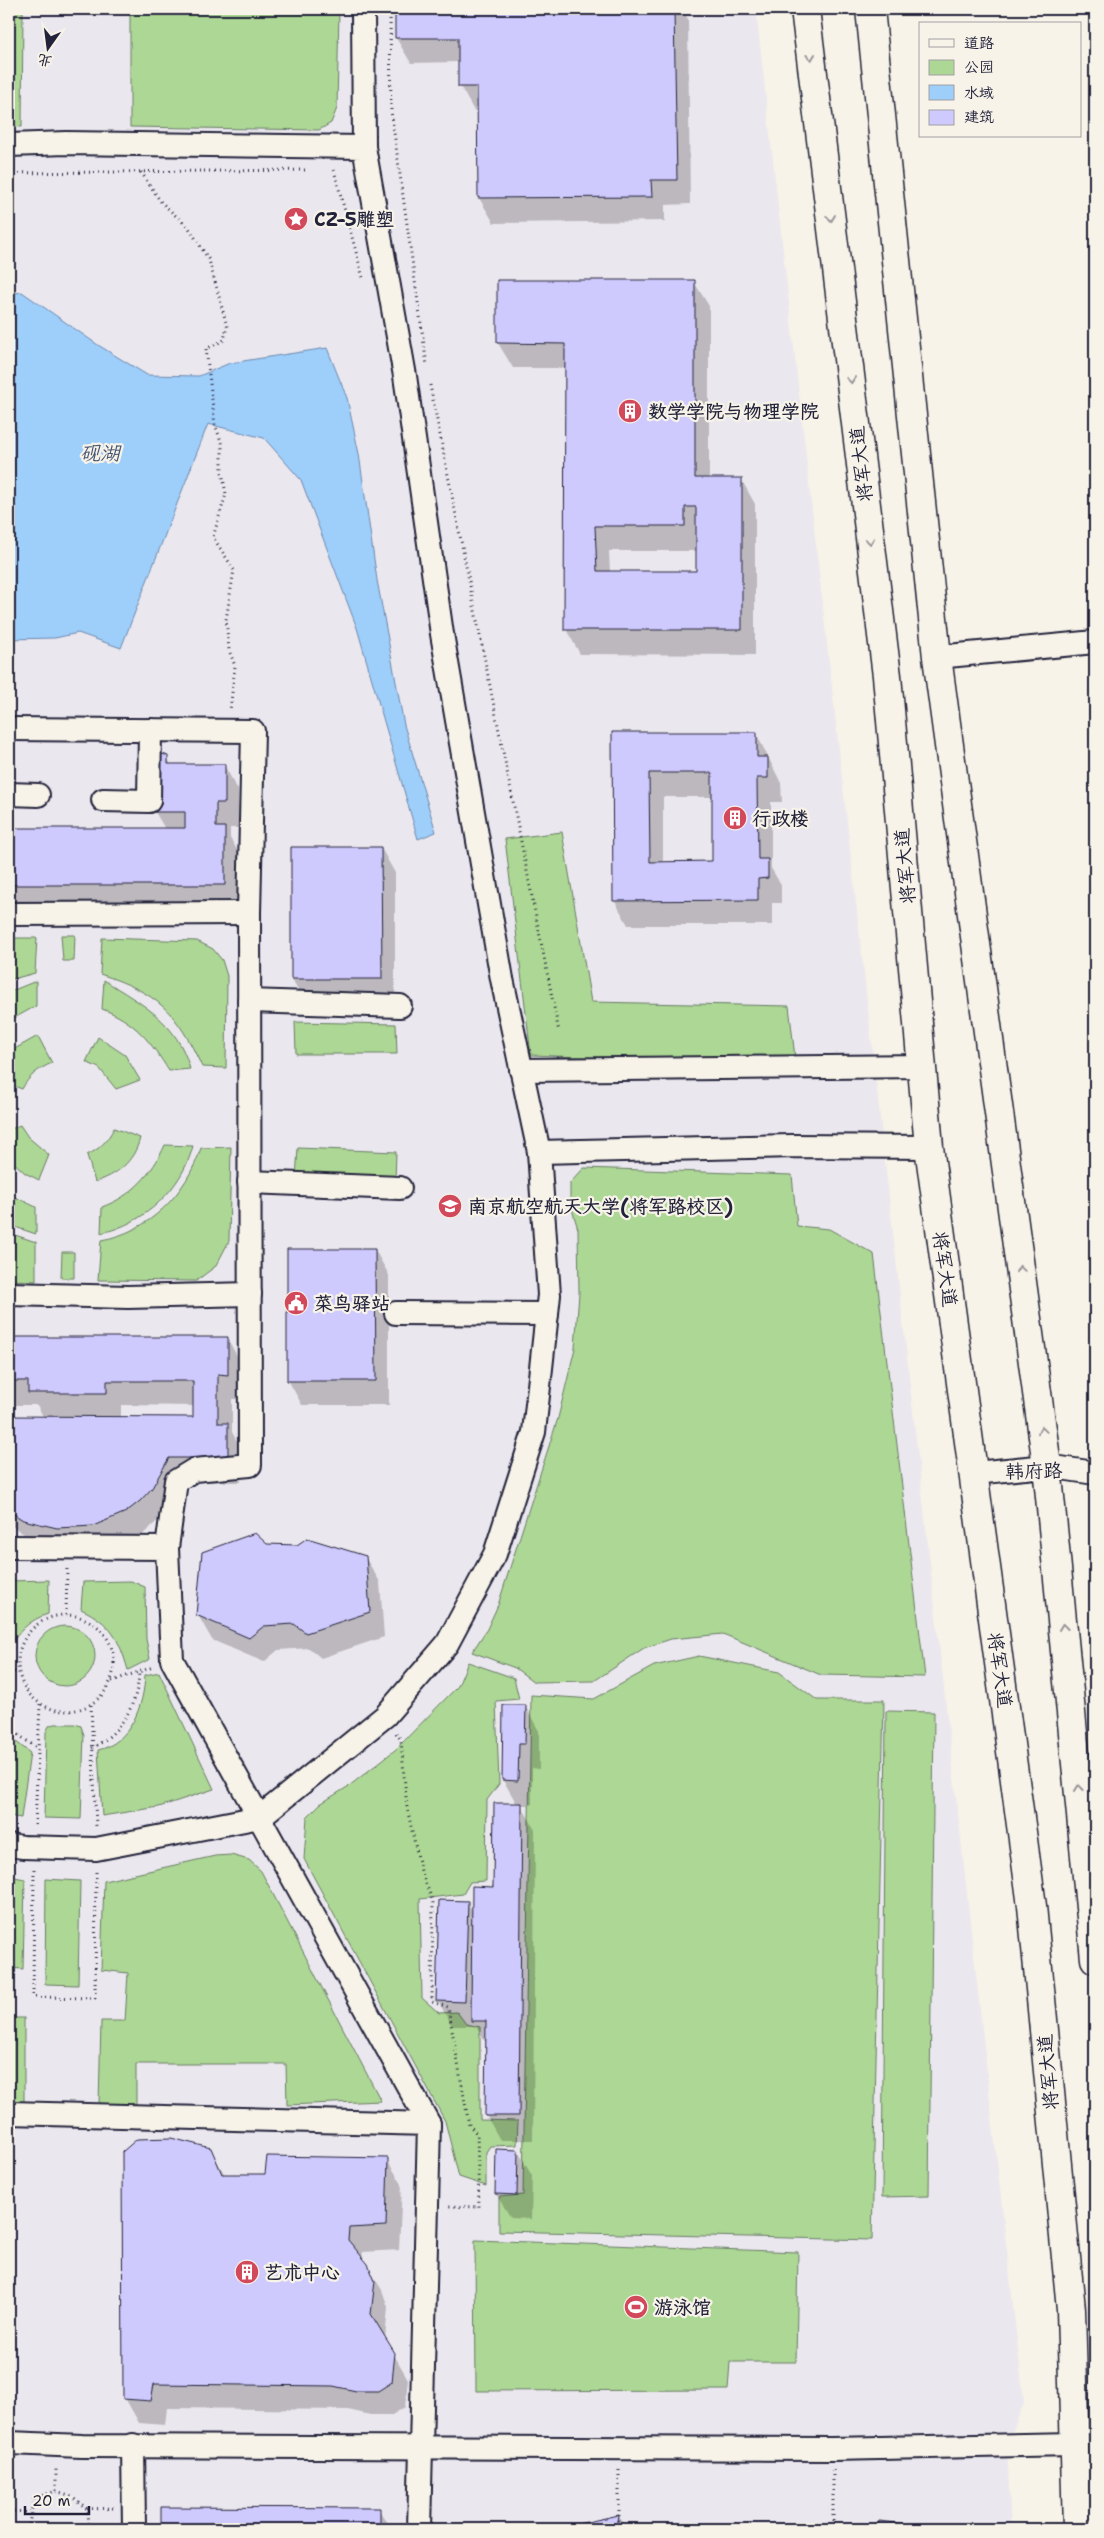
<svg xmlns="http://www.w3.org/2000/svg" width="1104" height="2538" font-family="'Shantell Sans','LXGW WenKai TC',sans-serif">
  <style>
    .built { fill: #ebe7ee }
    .green { fill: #add794; stroke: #687c68 }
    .water { fill: #9ecefa; stroke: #6c89ae }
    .shadow { fill: #0003; fill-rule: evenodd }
    .building { fill: #cfcafd; stroke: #22223b; fill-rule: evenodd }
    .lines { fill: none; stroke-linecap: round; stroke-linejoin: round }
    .minor-casing { stroke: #22223b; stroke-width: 26 }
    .major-casing { stroke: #22223b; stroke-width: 31 }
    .path { stroke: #22223b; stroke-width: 3; stroke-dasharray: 1 4; stroke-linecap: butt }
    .minor { stroke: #f7f3e8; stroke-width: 22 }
    .major { stroke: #f7f3e8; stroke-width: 28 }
    .oneway { stroke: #97959a }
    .labels { text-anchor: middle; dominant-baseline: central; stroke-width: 4.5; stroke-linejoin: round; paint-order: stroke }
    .poi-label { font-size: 19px; font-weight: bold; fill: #22223b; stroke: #f7f3e8; text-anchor: start }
    .street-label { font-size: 19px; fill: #22223b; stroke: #f7f3e8 }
    .water-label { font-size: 20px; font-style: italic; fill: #475674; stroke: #f7f3e8 }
  </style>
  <rect width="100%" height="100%" fill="#f7f3e8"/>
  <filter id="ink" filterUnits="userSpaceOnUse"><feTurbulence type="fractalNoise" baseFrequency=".02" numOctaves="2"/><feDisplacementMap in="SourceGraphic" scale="10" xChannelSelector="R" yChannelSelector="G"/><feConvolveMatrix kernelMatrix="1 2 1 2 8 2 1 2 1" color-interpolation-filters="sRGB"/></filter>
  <g filter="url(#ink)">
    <path class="built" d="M9,9H756L1024,2403L1007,2445L1011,2529H9Z"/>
    <g class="green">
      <path d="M9,9H23L22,127L9,126Z"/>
      <path d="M130,9H339L337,108L331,123L319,130L130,127Z"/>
      <path d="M562,832L591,1002L789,1006L796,1066L531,1055L505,839Z"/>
      <path d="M61,935H75L74,961H63Z"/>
      <path d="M9,938H37L35,973L9,980Z"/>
      <path d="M102,938L197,941L213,949L222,960L227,976L226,1068L202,1067C177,1012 158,993 100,974Z"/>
      <path d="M104,980C143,1005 177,1021 190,1069L169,1071C151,1042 135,1021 102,1009Z"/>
      <path d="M36,981V1006L9,1021V992Z"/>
      <path d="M295,1022L396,1024L397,1054H296Z"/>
      <path d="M38,1036L52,1063C38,1069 29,1076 22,1089L9,1084V1052Z"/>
      <path d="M98,1037L125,1055L140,1080L116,1089L99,1068L86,1062Z"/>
      <path d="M20,1125L28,1137L49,1155L39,1180L25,1173L9,1158V1130Z"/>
      <path d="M114,1128L140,1138C134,1162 117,1175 95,1182L87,1155C100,1149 107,1141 114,1128Z"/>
      <path d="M165,1145L193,1146C182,1189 144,1224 101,1233L102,1207C132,1196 152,1174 165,1145Z"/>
      <path d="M231,1147L229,1241L216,1266L196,1281L98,1280L101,1240C149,1232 186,1194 201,1148Z"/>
      <path d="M298,1148L396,1152L395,1183L296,1178Z"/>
      <path d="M584,1168L792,1175L797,1226L829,1229L874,1254L925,1677L821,1675L723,1634L671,1639L644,1648L594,1681L534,1682L515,1668L472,1652L487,1629L498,1605L558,1418L575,1348L579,1293L578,1229L570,1203V1183Z"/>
      <path d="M9,1194L36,1207V1234L9,1225Z"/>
      <path d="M9,1233L36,1242V1281L9,1280Z"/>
      <path d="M62,1252H74V1278H61Z"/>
      <path d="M49,1580L48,1614C29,1620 19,1631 9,1648V1581Z"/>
      <path d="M131,1581L145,1587L146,1639L150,1659L128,1670C119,1639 111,1623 81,1609L83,1582Z"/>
      <circle cx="65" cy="1656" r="30"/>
      <path d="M699,1656L779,1672L817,1700H884L872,2240L499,2231V2197L523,2195L531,1695L594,1699L654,1666Z"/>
      <path d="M468,1662L514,1678L519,1699L496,1701L499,1784L487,1800L486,1881L470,1882L463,1894L420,1899L422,1998L439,2013L457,2012L466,2024L480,2027V2120L518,2121L517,2145L490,2146L486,2152V2186L459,2177L445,2121L304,1859L307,1817L320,1804L349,1786L395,1750L458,1686Z"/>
      <path d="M159,1672L214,1789L159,1807L102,1816L98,1750C130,1743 144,1706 145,1675Z"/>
      <path d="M886,1711L934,1712L929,2196L882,2197Z"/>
      <path d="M54,1724H75L81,1726L84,1735L81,1819L44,1818L46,1732L49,1726Z"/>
      <path d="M9,1736L30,1753L21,1818L9,1816Z"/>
      <path d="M231,1855L249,1860L261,1871L381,2101L287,2105L286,2064H136V2105H99L101,2021H125L128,1973L101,1970L104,1881L215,1856Z"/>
      <path d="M9,1876L25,1879L23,1969L9,1968Z"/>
      <path d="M46,1879L80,1881L78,1985L45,1984Z"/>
      <rect x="9" y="2018" width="15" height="84"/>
      <path d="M475,2240L798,2252L796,2362H730L728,2390L476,2391Z"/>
    </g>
    <path class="water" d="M22,292L98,345L147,375L199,376L230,363L327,348L347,398L359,454L377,580L404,725L436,832L418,839L357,628L301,480L264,438L208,424L121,648L78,633L55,638L9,639V294Z"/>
    <g class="shadow">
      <path d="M396,9H682L688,19L690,204L665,205V221L494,223L479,198V111H474L460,86L459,62L411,63L396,38Z"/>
      <path d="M694,282L709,306V479H741L755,504V655L580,654L566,629V368H513L498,343ZM609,551H697V573L610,572Z"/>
      <path d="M756,733L781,783L782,802H771V868L781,885V903H772V925H628L614,900L613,734ZM663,797H713L714,863H663Z"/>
      <path d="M167,757L171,765H224L238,790L239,828H230V838L239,853V910H9V829H165L155,812Z"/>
      <path d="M292,848H381L395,873V1004H306L292,979Z"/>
      <path d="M375,1250L389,1275V1405H302L288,1380Z"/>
      <path d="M9,1338H227L241,1363V1399H232V1432L241,1449V1482H183L166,1513L140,1537L39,1544L9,1524V1418H44L37,1405H9ZM121,1405L195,1406V1418H121Z"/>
      <path d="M267,1546L298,1547L365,1557L380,1582L384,1637L321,1658L309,1648L278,1650L264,1662L212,1640L198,1615Z"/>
      <path d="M525,1706L539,1731V1769L532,1768V1805H521L535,1829L533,2140H500L486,2115L487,2045L476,2026H452L438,2001L467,1902L473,1912L494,1888L517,1804L503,1780Z"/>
      <path d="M210,2149L225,2175H266L387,2160L402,2184L399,2250L363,2252L362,2258L382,2290L388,2307L385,2339L408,2379L405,2407L392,2415H370L348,2410L167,2408L165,2425L139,2423L125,2398Z"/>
      <path d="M518,2151L532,2176L531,2219L511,2218L496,2194Z"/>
      <path d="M162,2508L379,2510L391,2529H162Z"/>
      <path d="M619,2516L626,2529H559Z"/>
    </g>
    <g class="building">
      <path d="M395,9H674L677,180H651L652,197L478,198L477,87H458V38H395Z"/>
      <path d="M497,280H695V478H742V630H564L565,344L497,343ZM685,507H696V571H597L595,526H685Z"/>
      <path d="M612,732H757V757H768V778H757L758,859H768V878L758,879V900L613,901ZM649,773H712V861L650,862Z"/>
      <path d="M160,753L168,756V764H225V803H216V827H225V885H9V828H185V812H153V756Z"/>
      <path d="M291,847H381L382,979H291Z"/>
      <path d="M287,1249H375L376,1381H287Z"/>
      <path d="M9,1337H228V1375L218,1374V1423H228V1458H169L152,1488L140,1501L126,1512L93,1526L57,1528L23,1520L9,1511V1416L193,1417V1381H107V1393H28V1381H9Z"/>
      <path d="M255,1533L267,1544L297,1545L307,1538L366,1556L370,1612L306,1633L294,1624L264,1626L249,1638L196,1615L202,1552Z"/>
      <path d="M503,1705H526L525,1744H519L518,1781L502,1780Z"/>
      <path d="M494,1803H522L519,2116H485L486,2021H471L472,1886L493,1887Z"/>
      <path d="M439,1900L468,1901L465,2002L436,2001Z"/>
      <path d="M171,2138L211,2148L222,2174H265L267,2156L388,2158L386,2226L349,2228L348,2240L368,2264L375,2281L371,2314L395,2353L392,2382L378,2391H356L333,2386L154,2384L151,2401L123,2399L122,2152L137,2139Z"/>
      <path d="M496,2149L518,2150L517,2195L495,2194Z"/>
      <path d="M161,2507L380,2508V2529H161Z"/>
      <path d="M619,2515L617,2529H555Z"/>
      <path d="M879,2521L915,2525L923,2529H878Z"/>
    </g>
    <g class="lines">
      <g class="minor-casing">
        <g id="minor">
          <path d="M363,9L364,147"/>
          <path d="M9,145L66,143L364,147L405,376L442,634L502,979L539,1152L549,1295L534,1432L495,1554L447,1644L385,1716L260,1817L96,1849L23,1847L9,1845"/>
          <path d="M937,657L1095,642"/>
          <path d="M9,729L253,731L249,913L250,1465L194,1470L176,1481L167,1548"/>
          <path d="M9,794L38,795"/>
          <path d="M103,800L149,801L150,730"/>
          <path d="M9,914L249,913"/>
          <path d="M249,1001L400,1006"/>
          <path d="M521,1070L923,1066"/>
          <path d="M539,1152L793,1146L929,1147"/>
          <path d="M249,1182L400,1188"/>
          <path d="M9,1294L128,1297L250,1294"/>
          <path d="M396,1313L547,1314"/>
          <path d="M974,1473L1047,1466L1095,1473"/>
          <path d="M9,1547L167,1548L172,1660L429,2124L419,2529"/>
          <path d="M9,2113L429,2124"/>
          <path d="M9,2443L82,2446L832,2449L1075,2444"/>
          <path d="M133,2445L134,2529"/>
        </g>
      </g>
      <g class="major-casing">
        <g id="major">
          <path d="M805,9L887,676L929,1147L1032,1906L1071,2309L1077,2529"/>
          <path d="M870,9L937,657L1047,1466L1095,1959"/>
        </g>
      </g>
      <g class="path">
        <path d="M390,9L391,111L427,366"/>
        <path d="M334,170L363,278"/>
        <path d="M141,172L161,202L189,228L209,260L227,326L224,340L206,349L215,425L222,443V472L226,494L213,537L234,570L226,620L229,650L235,666L230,711"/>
        <path d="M9,173L308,170"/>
        <path d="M430,385L559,1032"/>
        <circle cx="66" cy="1663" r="48"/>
        <path d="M66,1615L67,1568"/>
        <path d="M9,1671L19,1673"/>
        <path d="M112,1681L153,1667"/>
        <path d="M91,1705L96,1827"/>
        <path d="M9,1723L20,1736L37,1748"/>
        <path d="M396,1733L401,1740L407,1808L421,1871L433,1902L432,2002L448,2007L469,2125L477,2134L479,2207L447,2206"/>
        <path d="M92,1748C121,1733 138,1704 139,1672"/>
        <path d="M35,1825L40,1704"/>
        <path d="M34,1869L33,1997L95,1998L96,1871"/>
        <path d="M619,2470V2529"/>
        <path d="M833,2470V2529"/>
        <path d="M56,2491L72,2496L87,2509L88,2529"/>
        <path d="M87,2509L114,2508"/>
        <path d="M9,2511L31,2512"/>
        <path d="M28,2529L34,2498L56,2491V2466"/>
      </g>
      <use href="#minor" class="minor"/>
      <use href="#major" class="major"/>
    </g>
    <defs><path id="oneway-chevron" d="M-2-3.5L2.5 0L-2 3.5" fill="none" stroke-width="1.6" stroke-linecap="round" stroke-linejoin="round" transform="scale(1.25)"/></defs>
    <g class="oneway">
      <use href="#oneway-chevron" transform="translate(811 57) rotate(83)"/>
      <use href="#oneway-chevron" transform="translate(831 218) rotate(83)"/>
      <use href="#oneway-chevron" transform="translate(851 380) rotate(83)"/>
      <use href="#oneway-chevron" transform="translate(870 541) rotate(83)"/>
      <use href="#oneway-chevron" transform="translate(1020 1269) rotate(-98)"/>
      <use href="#oneway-chevron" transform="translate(1042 1430) rotate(-98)"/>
      <use href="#oneway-chevron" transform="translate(1063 1627) rotate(-96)"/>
      <use href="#oneway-chevron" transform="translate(1079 1788) rotate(-96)"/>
    </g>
  </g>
  <defs>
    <g id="sight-disc" transform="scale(1.25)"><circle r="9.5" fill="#d1495b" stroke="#f7f3e8"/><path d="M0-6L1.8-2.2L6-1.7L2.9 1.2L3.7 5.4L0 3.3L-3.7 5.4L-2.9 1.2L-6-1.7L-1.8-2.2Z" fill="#fff"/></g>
    <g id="building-disc" transform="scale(1.25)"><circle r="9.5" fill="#d1495b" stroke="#f7f3e8"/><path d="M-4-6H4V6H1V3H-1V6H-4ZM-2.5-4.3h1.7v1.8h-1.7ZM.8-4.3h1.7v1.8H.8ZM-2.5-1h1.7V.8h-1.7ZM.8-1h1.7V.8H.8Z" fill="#fff"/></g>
    <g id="university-disc" transform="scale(1.25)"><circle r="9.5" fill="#d1495b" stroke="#f7f3e8"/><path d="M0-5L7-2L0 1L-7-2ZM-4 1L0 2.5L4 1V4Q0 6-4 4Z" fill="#fff"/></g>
    <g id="civic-disc" transform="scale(1.25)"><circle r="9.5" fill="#d1495b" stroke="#f7f3e8"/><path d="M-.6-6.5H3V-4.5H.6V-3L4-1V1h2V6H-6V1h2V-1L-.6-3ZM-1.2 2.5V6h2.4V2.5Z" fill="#fff"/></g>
    <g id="stadium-disc" transform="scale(1.25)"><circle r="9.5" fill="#d1495b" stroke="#f7f3e8"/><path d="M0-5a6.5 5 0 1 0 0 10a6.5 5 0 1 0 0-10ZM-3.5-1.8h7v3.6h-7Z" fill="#fff"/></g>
  </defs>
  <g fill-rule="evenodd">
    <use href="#sight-disc" x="296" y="219"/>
    <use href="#building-disc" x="630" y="411"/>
    <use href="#building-disc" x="735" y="818"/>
    <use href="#university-disc" x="450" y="1206"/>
    <use href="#civic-disc" x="296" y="1303"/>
    <use href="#building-disc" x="247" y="2272"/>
    <use href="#stadium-disc" x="636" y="2307"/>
  </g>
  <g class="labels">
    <g class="poi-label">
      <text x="314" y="219">CZ-5雕塑</text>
      <text x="648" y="411">数学学院与物理学院</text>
      <text x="752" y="818">行政楼</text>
      <text x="468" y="1206">南京航空航天大学(将军路校区)</text>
      <text x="314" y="1303">菜鸟驿站</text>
      <text x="264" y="2272">艺术中心</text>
      <text x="654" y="2307">游泳馆</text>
    </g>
    <g class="street-label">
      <text transform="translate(861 464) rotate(-97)">将军大道</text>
      <text transform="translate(905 866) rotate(-95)">将军大道</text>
      <text transform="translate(945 1269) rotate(82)">将军大道</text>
      <text transform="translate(1034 1471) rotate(-1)">韩府路</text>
      <text transform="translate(1000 1670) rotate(82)">将军大道</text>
      <text transform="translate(1048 2072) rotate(-95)">将军大道</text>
    </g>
    <g class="water-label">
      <text x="100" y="453">砚湖</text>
    </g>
  </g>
  <rect width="1104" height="2538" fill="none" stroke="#f7f3e8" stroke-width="30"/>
  <rect x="15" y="15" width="1074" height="2508" fill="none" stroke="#22223b" stroke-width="2" filter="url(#ink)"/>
  <rect x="919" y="22" width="162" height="115" fill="#f7f3e8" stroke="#a29fa3"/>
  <rect x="929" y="39" width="25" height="8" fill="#f7f3e8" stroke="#a29fa3"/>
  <text x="964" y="48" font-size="15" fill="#22223b">道路</text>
  <rect x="929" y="60" width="25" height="15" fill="#add794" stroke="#a29fa3"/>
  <text x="964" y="72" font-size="15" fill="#22223b">公园</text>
  <rect x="929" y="85" width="25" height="15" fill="#9ecefa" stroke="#a29fa3"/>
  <text x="964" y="98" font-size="15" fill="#22223b">水域</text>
  <rect x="929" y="110" width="25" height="15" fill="#cfcafd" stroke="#a29fa3"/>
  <text x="964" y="122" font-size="15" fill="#22223b">建筑</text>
  <g transform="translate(48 48) rotate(194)" stroke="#f7f3e8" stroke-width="4" paint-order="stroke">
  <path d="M0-4L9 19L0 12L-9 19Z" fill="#22223b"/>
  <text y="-8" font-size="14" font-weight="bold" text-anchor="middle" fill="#22223b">北</text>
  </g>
  <path d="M25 2506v8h64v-8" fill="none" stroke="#22223b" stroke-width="2.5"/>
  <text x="32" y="2506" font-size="15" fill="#22223b" stroke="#f7f3e8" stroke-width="4" paint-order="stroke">20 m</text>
</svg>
